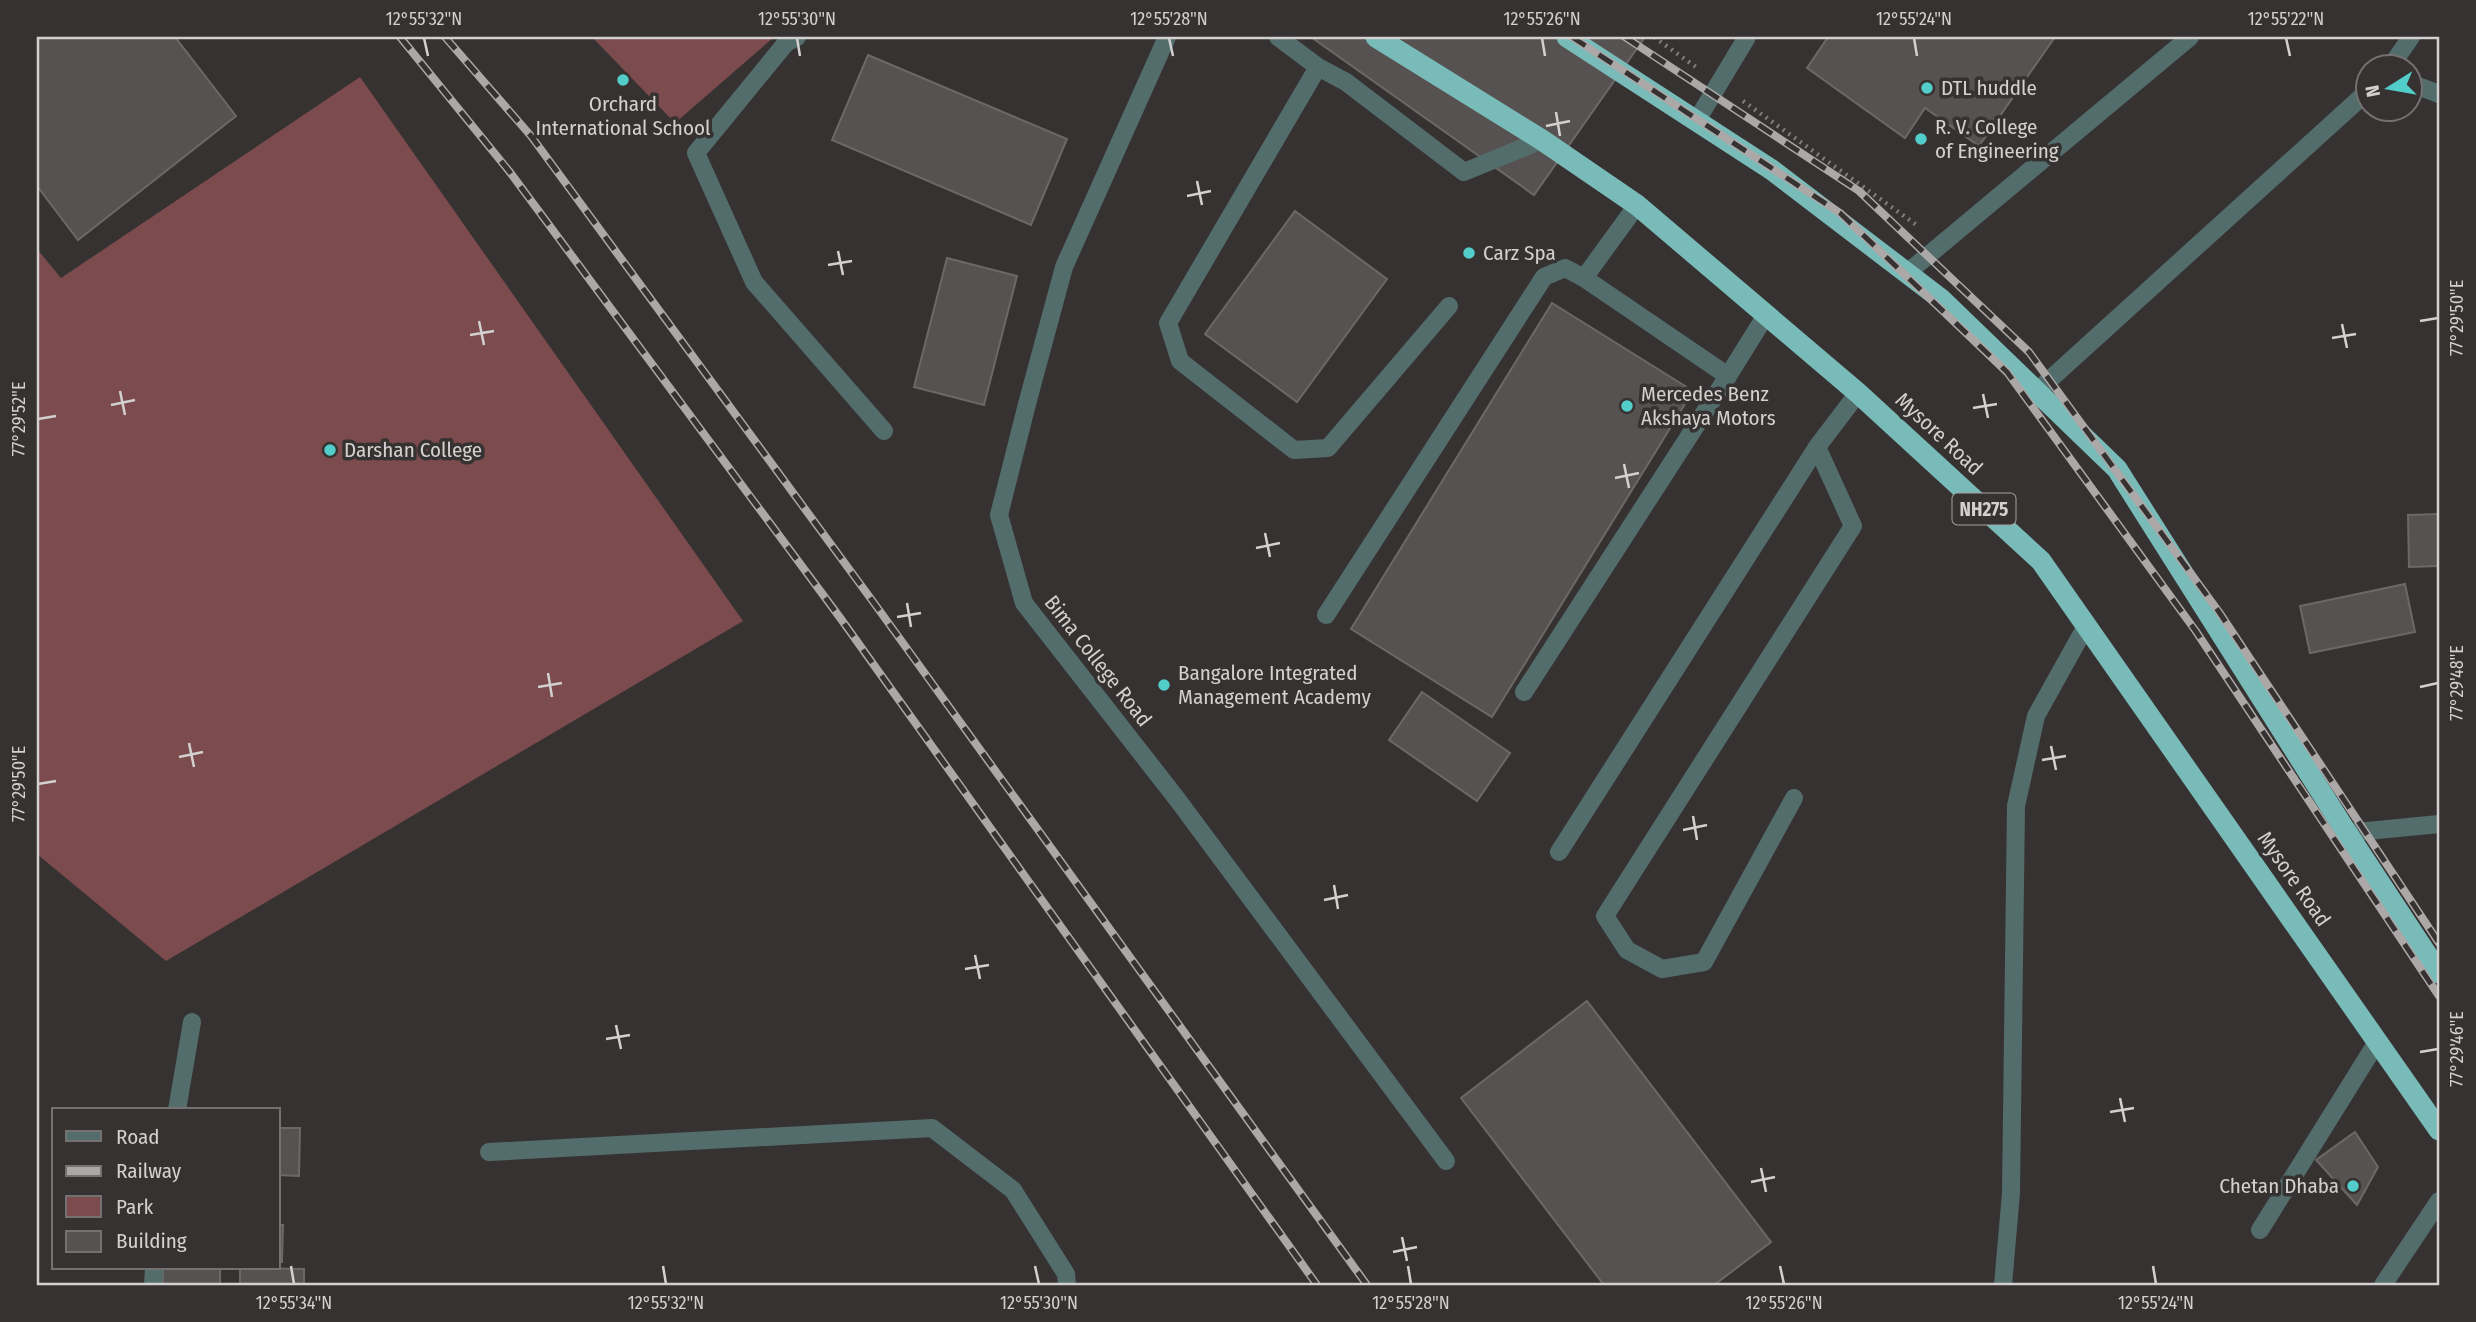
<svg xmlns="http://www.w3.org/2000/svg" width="2476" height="1322" font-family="'Fira Sans Condensed',sans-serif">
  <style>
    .green { fill: #7b4b4e }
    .building { fill: #575252; stroke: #6d6868; stroke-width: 2 }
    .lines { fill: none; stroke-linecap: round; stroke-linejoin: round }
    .path { stroke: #817d7d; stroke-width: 4.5; stroke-dasharray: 2 5; stroke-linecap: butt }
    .minor { stroke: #536d6c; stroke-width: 18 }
    .highway { stroke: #79bbb8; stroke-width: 21 }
    .rail-casing { stroke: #aca8a8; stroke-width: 8 }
    .rail { stroke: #373232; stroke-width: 5; stroke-dasharray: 16; stroke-linecap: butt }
    .ticks { fill: none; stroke: #d3d0d0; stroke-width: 2.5 }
    .poi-dot { fill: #53cdc9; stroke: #373232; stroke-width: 2.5 }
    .labels { text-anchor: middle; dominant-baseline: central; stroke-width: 7; stroke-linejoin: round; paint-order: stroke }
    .shield { fill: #373232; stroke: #a4a1a1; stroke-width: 2 }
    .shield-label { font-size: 19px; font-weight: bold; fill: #d3d0d0 }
    .poi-label { font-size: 21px; fill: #d3d0d0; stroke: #373232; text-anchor: start }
    .street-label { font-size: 21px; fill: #d3d0d0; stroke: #373232 }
    .neatline { fill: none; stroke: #d3d0d0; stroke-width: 2.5 }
    .ticks-label { font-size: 18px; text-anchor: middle; fill: #d3d0d0 }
  </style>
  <rect width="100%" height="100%" fill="#373232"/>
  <g class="green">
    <path d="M592,37H774L675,123Z"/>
    <path d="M360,77L743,621L166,961L37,854V249L61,278Z"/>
  </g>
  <g class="building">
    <path d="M37,37H175L236,116L78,240L37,186Z"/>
    <path d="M1311,37H1645L1534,195Z"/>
    <path d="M1828,37H2055L1979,146L1925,108L1905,138L1807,68Z"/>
    <path d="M868,55L1067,139L1031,225L832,140Z"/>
    <path d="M1295,211L1387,279L1297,402L1205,334Z"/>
    <path d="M947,258L1017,276L984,405L914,387Z"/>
    <path d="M1552,303L1693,391L1492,717L1351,629Z"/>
    <path d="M2439,514V566L2409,567L2408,515Z"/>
    <path d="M2405,584L2415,632L2310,653L2300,606Z"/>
    <path d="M1422,692L1510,753L1477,801L1389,740Z"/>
    <path d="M1587,1001L1771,1242L1714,1285H1604L1461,1098Z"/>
    <path d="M278,1128H300L299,1176L278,1175Z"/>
    <path d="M2355,1132L2378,1167L2357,1205L2316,1160Z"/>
    <path d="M278,1225H283L282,1262H278Z"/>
    <rect x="163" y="1268" width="57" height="17"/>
    <path d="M240,1268L304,1269V1285H240Z"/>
  </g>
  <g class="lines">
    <g class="path">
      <path d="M1654,37L1696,67"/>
      <path d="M1743,101L1918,226"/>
    </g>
    <g class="minor">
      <path d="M797,37L786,43L696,153L754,282L884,431"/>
      <path d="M1167,37L1064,267L1027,404L999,515L1024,603L1177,799L1446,1161"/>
      <path d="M1278,37L1318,67L1346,82L1464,172L1542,140"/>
      <path d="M2391,66L2411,37"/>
      <path d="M1318,67L1168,323L1180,361L1294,450L1328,448L1449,306"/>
      <path d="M2410,83L2439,94"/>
      <path d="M1697,120L1747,37"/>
      <path d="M1907,273L2190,37"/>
      <path d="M1728,376L1766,315"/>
      <path d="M2037,391L2368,91"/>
      <path d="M1326,615L1544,277L1565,268L1584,278"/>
      <path d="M1524,692L1728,376L1584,278L1637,205"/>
      <path d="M1794,798L1704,962L1662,969L1627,950L1605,916L1853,526L1817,447L1858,393"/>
      <path d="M2347,833L2439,824"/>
      <path d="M1559,852L1817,447"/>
      <path d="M177,1110L192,1022"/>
      <path d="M489,1152L932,1128L1013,1190L1066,1274L1067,1285"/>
      <path d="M2260,1230L2377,1042"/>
      <path d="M153,1285L154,1268"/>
      <path d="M2003,1285L2011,1193L2016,806L2036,716L2086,626"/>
      <path d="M2383,1285L2439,1201"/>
    </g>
    <g class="highway">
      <path d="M1376,37L1542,140L1637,205L1858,393L2041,561L2439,1130"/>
      <path d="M1567,37L1772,170L1941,299L2117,469L2347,833L2439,973"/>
    </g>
    <g class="rail-casing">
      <g id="rail">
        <path d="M400,37L509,171L841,619L1317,1285"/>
        <path d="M445,37L531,136L874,603L1367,1285"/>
        <path d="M1572,37L1840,213L2007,372L2195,630L2439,996"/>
        <path d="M1625,37L1859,191L2029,352L2219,612L2439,943"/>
      </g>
    </g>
    <use href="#rail" class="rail"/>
  </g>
  <path class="ticks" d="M424,38L428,56M797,38L800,56M1169,38L1173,56M1542,38L1545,56M1914,38L1917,56M2286,38L2290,56M1556,112L1560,136M1546,126L1570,121M1197,181L1202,205M1187,196L1211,191M838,251L843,275M828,265L852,261M479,321L484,345M2420,321L2438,318M2342,324L2347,348M470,335L494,331M2332,338L2356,334M120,391L125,415M1983,394L1988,418M111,405L135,400M1973,408L1997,404M38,419L56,416M1624,464L1629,488M1615,478L1639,473M1265,533L1270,557M1256,548L1280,543M907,603L911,627M897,617L921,613M548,673L552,697M538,687L562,683M2420,687L2438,683M189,743L194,767M2051,746L2056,770M179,757L203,752M2042,760L2066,756M38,784L56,781M1693,816L1697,840M1683,830L1707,825M1334,885L1338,909M1324,900L1348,895M975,955L980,979M965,969L989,965M616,1025L621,1049M606,1039L630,1035M2420,1052L2438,1049M2120,1098L2125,1122M2110,1112L2134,1108M1761,1168L1766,1192M1751,1182L1775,1177M1402,1237L1407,1261M1393,1252L1417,1247M291,1266L294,1284M663,1266L666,1284M1035,1266L1039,1284M1408,1266L1411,1284M1780,1266L1784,1284M2153,1266L2156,1284"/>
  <g class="poi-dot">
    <circle cx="623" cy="80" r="7"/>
    <circle cx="1927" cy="88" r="7"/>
    <circle cx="1921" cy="139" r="7"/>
    <circle cx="1469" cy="253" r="7"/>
    <circle cx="1627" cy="406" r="7"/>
    <circle cx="330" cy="450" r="7"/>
    <circle cx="1164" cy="685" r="7"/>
    <circle cx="2353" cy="1186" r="7"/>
  </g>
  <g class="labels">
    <rect class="shield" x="1952.5" y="493.5" width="63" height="31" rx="5"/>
    <g class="shield-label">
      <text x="1984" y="509">NH275</text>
    </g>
    <g class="poi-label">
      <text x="1941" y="88">DTL huddle</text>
      <text x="623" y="104" text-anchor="middle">Orchard<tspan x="623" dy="24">International School</tspan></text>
      <text x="1935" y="127">R. V. College<tspan x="1935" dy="24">of Engineering</tspan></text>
      <text x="1483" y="253">Carz Spa</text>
      <text x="1641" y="394">Mercedes Benz<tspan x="1641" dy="24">Akshaya Motors</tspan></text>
      <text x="344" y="450">Darshan College</text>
      <text x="1178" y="673">Bangalore Integrated<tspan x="1178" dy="24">Management Academy</tspan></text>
      <text x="2339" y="1186" text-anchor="end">Chetan Dhaba</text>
    </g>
    <g class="street-label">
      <text transform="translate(1939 434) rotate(43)">Mysore Road</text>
      <text transform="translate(1098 661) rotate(52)">Bima College Road</text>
      <text transform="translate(2294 879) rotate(55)">Mysore Road</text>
    </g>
  </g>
  <rect width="2476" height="1322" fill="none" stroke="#373232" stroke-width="77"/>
  <rect x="52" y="1108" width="228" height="161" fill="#373232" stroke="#757171" stroke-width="2"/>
  <rect x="66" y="1131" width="35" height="10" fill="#536d6c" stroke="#757171" stroke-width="2"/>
  <text x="116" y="1144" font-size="21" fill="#d3d0d0">Road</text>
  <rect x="66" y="1166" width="35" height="10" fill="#aca8a8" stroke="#757171" stroke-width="2"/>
  <text x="116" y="1178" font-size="21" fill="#d3d0d0">Railway</text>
  <rect x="66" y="1196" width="35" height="21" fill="#7b4b4e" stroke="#757171" stroke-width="2"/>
  <text x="116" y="1214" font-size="21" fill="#d3d0d0">Park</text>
  <rect x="66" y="1231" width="35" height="21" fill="#575252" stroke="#757171" stroke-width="2"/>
  <text x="116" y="1248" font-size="21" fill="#d3d0d0">Building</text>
  <g transform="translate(2389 88) rotate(259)"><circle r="33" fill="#373232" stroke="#757171" stroke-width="2"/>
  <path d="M0-5L12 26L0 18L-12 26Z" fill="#53cdc9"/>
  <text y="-10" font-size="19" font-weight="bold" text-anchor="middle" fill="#d3d0d0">N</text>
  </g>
  <rect x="38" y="38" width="2400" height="1246" class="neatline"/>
  <g class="ticks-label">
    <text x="424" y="25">12°55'32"N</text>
    <text x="797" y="25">12°55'30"N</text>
    <text x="1169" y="25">12°55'28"N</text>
    <text x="1542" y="25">12°55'26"N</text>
    <text x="1914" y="25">12°55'24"N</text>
    <text x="2286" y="25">12°55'22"N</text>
    <text transform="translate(2457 318) rotate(-90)" y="6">77°29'50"E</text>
    <text transform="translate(19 419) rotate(-90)" y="6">77°29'52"E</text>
    <text transform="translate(2457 683) rotate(-90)" y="6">77°29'48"E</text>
    <text transform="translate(19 784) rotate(-90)" y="6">77°29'50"E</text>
    <text transform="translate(2457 1049) rotate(-90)" y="6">77°29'46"E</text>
    <text x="294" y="1309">12°55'34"N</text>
    <text x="666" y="1309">12°55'32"N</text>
    <text x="1039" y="1309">12°55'30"N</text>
    <text x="1411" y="1309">12°55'28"N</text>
    <text x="1784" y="1309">12°55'26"N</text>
    <text x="2156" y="1309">12°55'24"N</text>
  </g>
</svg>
